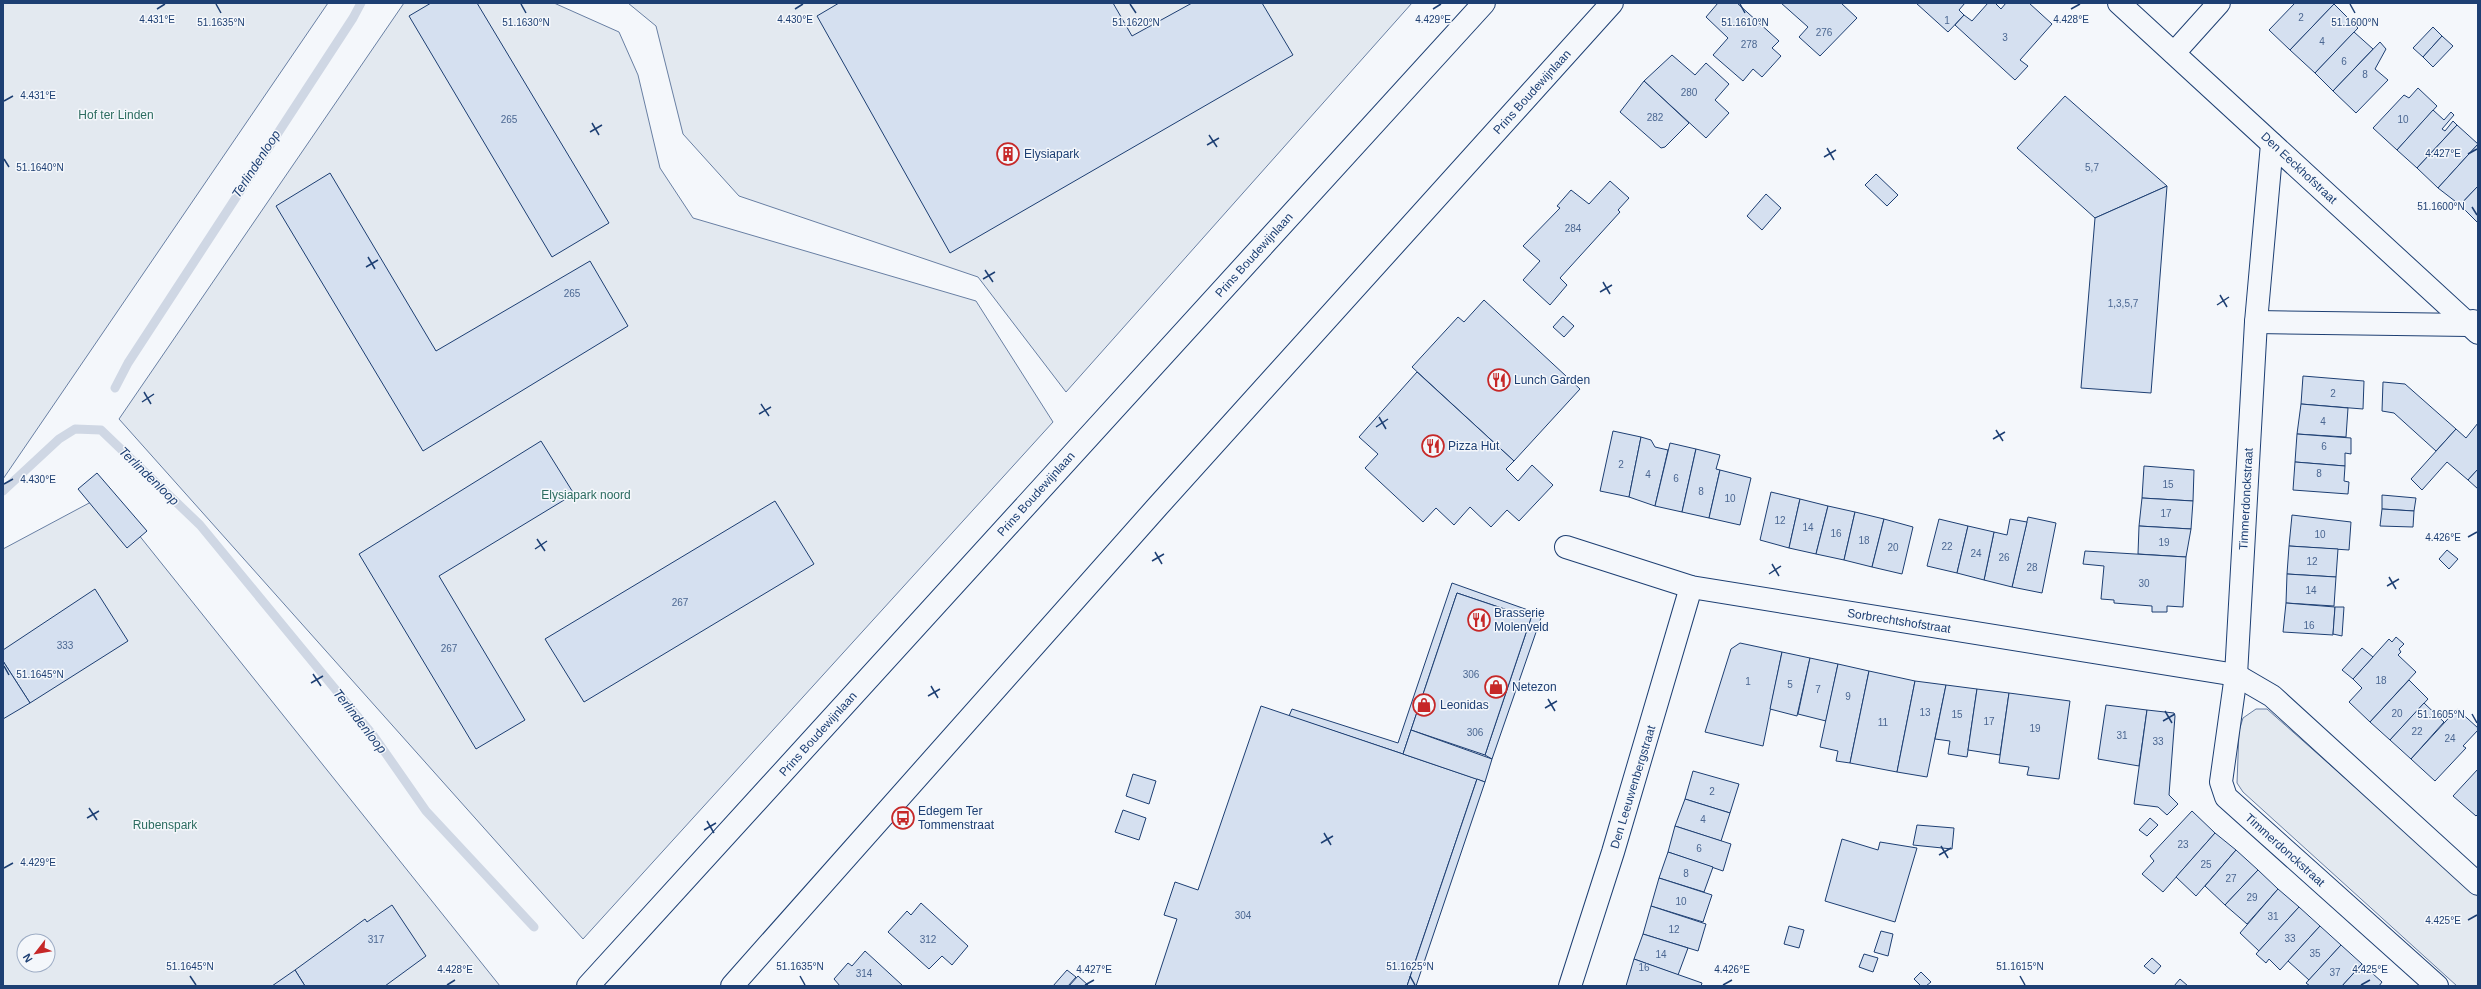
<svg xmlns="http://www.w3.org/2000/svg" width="2481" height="989" font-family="Helvetica,sans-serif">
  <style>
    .green { fill: #e3e9f0; stroke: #687fa3; fill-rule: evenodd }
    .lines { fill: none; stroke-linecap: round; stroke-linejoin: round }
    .stream { stroke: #cfd7e4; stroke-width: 9 }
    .building { fill: #d5e0f0; stroke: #1d3f73 }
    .minor-casing { stroke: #1d3f73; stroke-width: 24 }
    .major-casing { stroke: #1d3f73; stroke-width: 24 }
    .minor { stroke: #f4f7fb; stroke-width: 22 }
    .major { stroke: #f4f7fb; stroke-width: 22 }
    .ticks { fill: none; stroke: #1d3f73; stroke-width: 1.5 }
    .labels { text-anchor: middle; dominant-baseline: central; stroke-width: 3; stroke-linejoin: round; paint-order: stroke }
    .number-label { font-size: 10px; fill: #4b6792 }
    .street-label { font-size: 12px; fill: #1d3f73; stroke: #f4f7fb }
    .park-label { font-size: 12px; fill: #2c6c60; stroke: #f4f7fb }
    .poi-label { font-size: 12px; fill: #1d3f73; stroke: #f4f7fb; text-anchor: start }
    .water-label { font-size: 13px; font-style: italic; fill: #1d3f73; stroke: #f4f7fb }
    .ticks-label { font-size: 10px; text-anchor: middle; fill: #1d3f73; stroke: #f4f7fb; stroke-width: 3; stroke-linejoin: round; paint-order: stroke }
  </style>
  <rect width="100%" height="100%" fill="#f4f7fb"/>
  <g class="green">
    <path d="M3,3H328L3,479Z"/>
    <path d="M404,3H554L619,32L638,75L660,168L693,218L976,301L1053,422L583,939L119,419Z"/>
    <path d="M628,3H1412L1066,392L978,277L739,196L683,134L656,26Z"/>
    <path d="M106,494L500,986H3V549ZM24,941H48V965H24Z"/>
    <path d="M2256,709H2267L2478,896V986H2457L2243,792L2237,783L2239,731L2243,718Z"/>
  </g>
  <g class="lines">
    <g class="stream">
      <path d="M115,388L128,363L353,18L361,3"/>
      <path d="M3,491L59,439L75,429L101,430L200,525L373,735L426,811L534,927"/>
    </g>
  </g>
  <g class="building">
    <path d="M431,3H477L609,223L552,257L409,16Z"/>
    <path d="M839,3H1113L1132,36L1192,3H1262L1293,55L950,253L817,16Z"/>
    <path d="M1718,3H1737L1779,41L1772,48L1781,56L1762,77L1753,69L1743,81L1713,55L1728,38L1706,17Z"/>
    <path d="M1781,3H1841L1857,18L1820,56L1799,37L1808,27Z"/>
    <path d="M1916,3H1965L1959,10L1964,15L1948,32Z"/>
    <path d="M1988,3H1995L2001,9L2006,3H2029L2052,24L2020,60L2028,66L2015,80L1955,25L1964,15L1972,21Z"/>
    <path d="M2295,3H2335L2290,50L2269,30Z"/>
    <path d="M2334,4L2358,28L2315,73L2290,50Z"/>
    <path d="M2433,27L2442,36L2423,57L2413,48Z"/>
    <path d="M2354,32L2373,49L2333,91L2315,73Z"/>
    <path d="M2442,36L2453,46L2433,67L2423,57Z"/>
    <path d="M2380,42L2386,49L2375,69L2388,80L2356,113L2333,91Z"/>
    <path d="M1672,55L1695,75L1706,63L1729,84L1715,100L1729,113L1706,138L1644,81Z"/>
    <path d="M1644,81L1689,123L1665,147L1661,148L1620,112Z"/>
    <path d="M2418,88L2437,106L2397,150L2373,128L2404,95L2409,98Z"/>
    <path d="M2065,96L2167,186L2095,218L2017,148Z"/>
    <path d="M2433,110L2444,120L2451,112L2454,115L2442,129L2445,131L2453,121L2457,125L2417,168L2397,150Z"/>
    <path d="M2457,125L2478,144L2438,188L2417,168Z"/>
    <path d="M2478,144V186L2460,205L2438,188Z"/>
    <path d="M330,173L436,351L590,261L628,326L423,451L276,206Z"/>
    <path d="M1876,174L1898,195L1887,206L1865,185Z"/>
    <path d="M1610,181L1629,198L1618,210L1620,212L1560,278L1567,285L1550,305L1523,280L1540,261L1523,246L1560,208L1557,206L1571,190L1589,204Z"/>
    <path d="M2167,186L2151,393L2081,388L2095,218Z"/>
    <path d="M2478,186V223L2460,205Z"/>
    <path d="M1766,194L1781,208L1762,230L1747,216Z"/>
    <path d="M1484,300L1580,389L1514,461L1412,367L1458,317L1464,322Z"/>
    <path d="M1563,316L1574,326L1564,337L1553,327Z"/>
    <path d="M1417,372L1514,461L1506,469L1518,481L1532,465L1553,485L1519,521L1507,510L1491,527L1470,507L1454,525L1436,508L1423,522L1365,468L1378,454L1359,437Z"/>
    <path d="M2303,376L2364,381L2363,409L2301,404Z"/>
    <path d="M2383,382L2405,384L2456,429L2436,451L2394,413L2382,411Z"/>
    <path d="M2301,404L2348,408L2346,437L2297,434Z"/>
    <path d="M2478,423V469L2468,480L2447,462L2422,490L2411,479L2456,429L2466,438Z"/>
    <path d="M1613,431L1641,437L1629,497L1600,491Z"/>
    <path d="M2297,434L2351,438V454L2345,453V466L2295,462Z"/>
    <path d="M1641,437L1651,440L1655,447L1668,450L1655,506L1629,497Z"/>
    <path d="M541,441L574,494L439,576L525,720L476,749L359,554Z"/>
    <path d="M1670,443L1696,449L1682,512L1655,506Z"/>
    <path d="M1696,449L1720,455L1716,469L1720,470L1709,518L1682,512Z"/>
    <path d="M2295,462L2345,466L2344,481L2349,482L2348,494L2293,490Z"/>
    <path d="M2144,466L2194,470L2193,501L2142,498Z"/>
    <path d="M2478,469V489L2468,480Z"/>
    <path d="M1720,470L1751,478L1740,525L1709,518Z"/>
    <path d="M97,473L147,531L127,548L78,489Z"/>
    <path d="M1771,492L1800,499L1789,548L1760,540Z"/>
    <path d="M2382,495L2416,498L2414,511L2382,509Z"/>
    <path d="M2142,498L2193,501L2191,529L2139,526Z"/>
    <path d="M1800,499L1828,506L1816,554L1789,548Z"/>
    <path d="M775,501L814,564L584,702L545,639Z"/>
    <path d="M1828,506L1855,512L1844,560L1816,554Z"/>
    <path d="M2382,509L2414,511L2413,527L2380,526Z"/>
    <path d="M1855,512L1884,519L1872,567L1844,560Z"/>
    <path d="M2292,515L2351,522L2349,550L2289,546Z"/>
    <path d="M2028,517L2056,523L2042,593L2012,587Z"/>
    <path d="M1884,519L1913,527L1902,574L1872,567Z"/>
    <path d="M1939,519L1968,526L1957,573L1927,566Z"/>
    <path d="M2010,519L2027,522L2012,587L1984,580L1994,532L2007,535Z"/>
    <path d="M1968,526L1994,532L1984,580L1957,573Z"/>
    <path d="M2139,526L2191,529L2186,557L2138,554Z"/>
    <path d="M2289,546L2338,549L2336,577L2287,574Z"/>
    <path d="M2447,550L2458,559L2449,569L2439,559Z"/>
    <path d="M2085,551L2186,557L2183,607L2167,606V612H2152V606L2114,603V600L2101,599L2104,566L2083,564Z"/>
    <path d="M2287,574L2336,577L2334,606L2286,603Z"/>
    <path d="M1452,583L1542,615L1492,759L1485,755L1531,618L1457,593L1403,754L1289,716L1292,709L1398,743Z"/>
    <path d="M95,589L128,641L30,703L3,661V650Z"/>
    <path d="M1457,593L1531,618L1485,755L1411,730Z"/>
    <path d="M2286,603L2335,607L2333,635L2283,632Z"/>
    <path d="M2335,607H2344L2342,636L2333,634Z"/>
    <path d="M2396,637L2404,644L2399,649L2401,652L2398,655L2416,672L2370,722L2349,702L2362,688L2353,679L2389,639L2392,642Z"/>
    <path d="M1740,643L1782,652L1763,746L1705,732L1731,649Z"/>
    <path d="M2362,648L2373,657L2353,679L2342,670Z"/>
    <path d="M1782,652L1810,658L1797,716L1770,709Z"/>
    <path d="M1810,658L1838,664L1826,721L1798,714Z"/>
    <path d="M3,661L30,703L3,719Z"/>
    <path d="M1838,664L1869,671L1850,763L1836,761L1838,751L1820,747Z"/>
    <path d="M1869,671L1915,681L1897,772L1850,763Z"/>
    <path d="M2409,680L2428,699L2390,740L2370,722Z"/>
    <path d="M1915,681L1946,685L1927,777L1897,772Z"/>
    <path d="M1946,685L1977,689L1967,757L1948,754L1950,741L1935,739Z"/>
    <path d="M1977,689L2009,693L2000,755L1968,750Z"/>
    <path d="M2009,693L2070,701L2059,779L2027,775L2029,767L1999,763Z"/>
    <path d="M2424,703L2444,722L2411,759L2390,740Z"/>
    <path d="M2106,705L2147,710L2139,766L2098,759Z"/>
    <path d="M1261,706L1477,779L1407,986H1155L1177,919L1164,915L1175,882L1198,890Z"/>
    <path d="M2457,709L2478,728V730L2463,746L2466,748L2435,781L2411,759Z"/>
    <path d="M2147,710L2174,713L2175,716L2169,795L2178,804L2167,815L2158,807L2134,804Z"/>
    <path d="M1411,730L1492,759L1485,782L1403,754Z"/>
    <path d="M2478,769V814L2476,816L2453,796Z"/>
    <path d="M1693,771L1739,784L1730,813L1685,799Z"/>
    <path d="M1133,774L1156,781L1149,804L1126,796Z"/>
    <path d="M1477,779L1485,782L1416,986H1407Z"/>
    <path d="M1685,799L1730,813L1721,841L1675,826Z"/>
    <path d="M1123,810L1146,818L1139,840L1115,832Z"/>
    <path d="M2192,811L2215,833L2163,892L2142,874L2154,861L2150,856Z"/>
    <path d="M2150,818L2158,825L2147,836L2139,830Z"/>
    <path d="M1917,825L1954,828L1952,849L1913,845Z"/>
    <path d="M1675,826L1731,844L1723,871L1668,852Z"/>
    <path d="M2215,833L2236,850L2196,896L2176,877Z"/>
    <path d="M1842,839L1878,850L1880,842L1917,848L1895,922L1825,901Z"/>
    <path d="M2236,850L2258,870L2225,905L2205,886Z"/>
    <path d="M1668,852L1713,867L1704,892L1659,878Z"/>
    <path d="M2258,870L2278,889L2247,924L2225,905Z"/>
    <path d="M1659,878L1712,895L1703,922L1651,906Z"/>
    <path d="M2278,889L2299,907L2259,951L2240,933Z"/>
    <path d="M921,903L968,946L952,965L942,956L929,969L888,932L907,911L911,915Z"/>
    <path d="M392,905L426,956L385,986H305L295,970L365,919L367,922Z"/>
    <path d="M1651,906L1706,924L1698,951L1643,934Z"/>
    <path d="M2299,907L2320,926L2280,970L2269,959L2266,963L2256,954Z"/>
    <path d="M1789,926L1804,930L1799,948L1784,944Z"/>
    <path d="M2320,926L2341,945L2309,980L2288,961Z"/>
    <path d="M1881,931L1893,934L1888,956L1874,952Z"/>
    <path d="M1643,934L1688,948L1678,975L1634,959Z"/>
    <path d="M2341,945L2362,964L2342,986H2310L2306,983Z"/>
    <path d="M865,951L902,985L901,986H840L834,979L848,963L852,966Z"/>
    <path d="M1864,954L1878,958L1873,972L1859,967Z"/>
    <path d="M2152,958L2161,966L2154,974L2144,966Z"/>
    <path d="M1634,959L1702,983L1701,986H1626Z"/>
    <path d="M2362,964L2382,982L2379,986H2342Z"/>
    <path d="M295,970L305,986H272Z"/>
    <path d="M1067,970L1076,977L1068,986H1053Z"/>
    <path d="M1921,972L1931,982L1926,986H1921L1914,979Z"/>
    <path d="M1078,976L1088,985V986H1069Z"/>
    <path d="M2180,979L2188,986H2174Z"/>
  </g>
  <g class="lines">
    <g class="minor-casing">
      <g id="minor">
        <path d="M2119,3L2478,333"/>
        <path d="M2174,53L2219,3"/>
        <path d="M2272,144L2256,322L2236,675L2221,782L2226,797L2437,986"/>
        <path d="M2256,322L2469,325L2473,321"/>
        <path d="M1566,547L1691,587L2236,675L2272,696L2478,884"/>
        <path d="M1570,986L1613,852L1691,587"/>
      </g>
    </g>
    <g class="major-casing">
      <g id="major">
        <path d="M588,986L1484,3"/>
        <path d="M732,986L1158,506L1612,3"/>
      </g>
    </g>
    <use href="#minor" class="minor"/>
    <use href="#major" class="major"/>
  </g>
  <path class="ticks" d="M216,4L221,13M521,4L526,13M1130,4L1136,13M1740,4L1745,13M2350,4L2355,13M157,9L165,4M795,9L803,4M1433,9L1441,4M2071,9L2080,4M4,101L13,96M592,123L599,135M590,132L602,125M1209,135L1217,147M1207,145L1219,138M1827,148L1834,160M2468,154L2477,149M1824,157L1836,150M4,159L9,167M2472,207L2477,215M368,257L375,269M366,267L378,260M985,270L993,282M983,279L995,272M1603,282L1610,294M1600,292L1612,285M2220,295L2227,307M2217,305L2229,297M144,392L151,404M142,402L154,394M761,404L769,416M759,414L771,407M1379,417L1386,429M1376,427L1388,419M1996,430L2003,441M1993,439L2005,432M4,484L13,479M2468,537L2477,532M537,539L545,551M535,549L547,541M1155,552L1162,564M1152,561L1164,554M1772,564L1779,576M1769,574L1781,566M2389,577L2396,589M2387,586L2399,579M4,666L9,675M313,674L321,686M311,683L323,676M931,686L938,698M928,696L940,689M1548,699L1555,711M1545,708L1557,701M2165,711L2172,723M2472,714L2477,723M2163,721L2175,714M89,808L97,820M87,818L99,811M707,821L714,833M704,830L716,823M1324,833L1331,845M1321,843L1333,836M1941,846L1948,858M1939,855L1951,848M4,868L13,863M2468,920L2477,915M190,976L196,985M800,976L805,985M1410,976L1415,985M2020,976L2025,985M447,985L455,980M1085,985L1094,980M1723,985L1732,980M2361,985L2370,980"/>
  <defs>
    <g id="building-ring" transform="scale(1.15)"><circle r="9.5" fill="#f4f7fb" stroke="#c62828" stroke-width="1.5"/><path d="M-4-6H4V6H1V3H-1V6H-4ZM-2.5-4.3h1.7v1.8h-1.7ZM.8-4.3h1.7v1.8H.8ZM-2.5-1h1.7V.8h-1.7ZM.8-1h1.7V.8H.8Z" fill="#c62828"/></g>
    <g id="restaurant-ring" transform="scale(1.15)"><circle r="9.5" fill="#f4f7fb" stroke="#c62828" stroke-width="1.5"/><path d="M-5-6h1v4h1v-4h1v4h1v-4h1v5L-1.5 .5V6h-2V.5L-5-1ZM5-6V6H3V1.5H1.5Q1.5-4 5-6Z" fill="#c62828"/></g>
    <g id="shop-ring" transform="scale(1.15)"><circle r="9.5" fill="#f4f7fb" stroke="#c62828" stroke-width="1.5"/><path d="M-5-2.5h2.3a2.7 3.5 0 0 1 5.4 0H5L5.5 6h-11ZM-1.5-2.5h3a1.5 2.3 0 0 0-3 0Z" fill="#c62828"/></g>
    <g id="bus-ring" transform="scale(1.15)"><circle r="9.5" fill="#f4f7fb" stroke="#c62828" stroke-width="1.5"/><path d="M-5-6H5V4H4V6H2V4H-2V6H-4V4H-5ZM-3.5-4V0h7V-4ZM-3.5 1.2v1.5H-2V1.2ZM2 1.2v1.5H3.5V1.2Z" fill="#c62828"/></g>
  </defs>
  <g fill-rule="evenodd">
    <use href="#building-ring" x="1008" y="154"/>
    <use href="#restaurant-ring" x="1499" y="380"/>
    <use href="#restaurant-ring" x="1433" y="446"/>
    <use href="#restaurant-ring" x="1479" y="620"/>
    <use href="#shop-ring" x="1496" y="687"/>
    <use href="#shop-ring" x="1424" y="705"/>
    <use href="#bus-ring" x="903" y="818"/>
  </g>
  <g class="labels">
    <g class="number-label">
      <text x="2301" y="17">2</text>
      <text x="1947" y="20">1</text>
      <text x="1824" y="32">276</text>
      <text x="2005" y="37">3</text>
      <text x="2322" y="41">4</text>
      <text x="1749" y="44">278</text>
      <text x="2344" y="61">6</text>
      <text x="2365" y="74">8</text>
      <text x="1689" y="92">280</text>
      <text x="1655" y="117">282</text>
      <text x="509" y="119">265</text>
      <text x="2403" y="119">10</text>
      <text x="2092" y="167">5,7</text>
      <text x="1573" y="228">284</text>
      <text x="572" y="293">265</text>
      <text x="2123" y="303">1,3,5,7</text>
      <text x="2333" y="393">2</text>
      <text x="2323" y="421">4</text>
      <text x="2324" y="446">6</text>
      <text x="1621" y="464">2</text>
      <text x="2319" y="473">8</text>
      <text x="1648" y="474">4</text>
      <text x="1676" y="478">6</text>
      <text x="2168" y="484">15</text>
      <text x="1701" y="491">8</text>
      <text x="1730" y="498">10</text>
      <text x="2166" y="513">17</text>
      <text x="1780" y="520">12</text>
      <text x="1808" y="527">14</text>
      <text x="1836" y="533">16</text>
      <text x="2320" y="534">10</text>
      <text x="1864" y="540">18</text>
      <text x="2164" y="542">19</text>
      <text x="1947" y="546">22</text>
      <text x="1893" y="547">20</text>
      <text x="1976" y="553">24</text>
      <text x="2004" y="557">26</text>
      <text x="2312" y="561">12</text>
      <text x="2032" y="567">28</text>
      <text x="2144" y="583">30</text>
      <text x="2311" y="590">14</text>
      <text x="680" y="602">267</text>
      <text x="2309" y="625">16</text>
      <text x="65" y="645">333</text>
      <text x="449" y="648">267</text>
      <text x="1471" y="674">306</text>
      <text x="2381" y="680">18</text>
      <text x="1748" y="681">1</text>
      <text x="1790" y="684">5</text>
      <text x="1818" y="689">7</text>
      <text x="1848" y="696">9</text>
      <text x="1925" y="712">13</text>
      <text x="2397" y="713">20</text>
      <text x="1957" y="714">15</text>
      <text x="1989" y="721">17</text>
      <text x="1883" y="722">11</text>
      <text x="2035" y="728">19</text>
      <text x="2417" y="731">22</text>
      <text x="1475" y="732">306</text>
      <text x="2122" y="735">31</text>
      <text x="2450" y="738">24</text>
      <text x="2158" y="741">33</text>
      <text x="1712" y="791">2</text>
      <text x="1703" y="819">4</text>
      <text x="2183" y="844">23</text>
      <text x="1699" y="848">6</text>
      <text x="2206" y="864">25</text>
      <text x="1686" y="873">8</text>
      <text x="2231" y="878">27</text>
      <text x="2252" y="897">29</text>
      <text x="1681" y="901">10</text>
      <text x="1243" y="915">304</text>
      <text x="2273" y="916">31</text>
      <text x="1674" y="929">12</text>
      <text x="2290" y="938">33</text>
      <text x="376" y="939">317</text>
      <text x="928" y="939">312</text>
      <text x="2315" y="953">35</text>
      <text x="1661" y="954">14</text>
      <text x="1644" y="967">16</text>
      <text x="2335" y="972">37</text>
      <text x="864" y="973">314</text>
    </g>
    <g class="street-label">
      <text transform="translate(1532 92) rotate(-48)">Prins Boudewijnlaan</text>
      <text transform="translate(2299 168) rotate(43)">Den Eeckhofstraat</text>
      <text transform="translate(1254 255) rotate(-48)">Prins Boudewijnlaan</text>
      <text transform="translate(1036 494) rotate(-48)">Prins Boudewijnlaan</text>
      <text transform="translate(2246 499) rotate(-87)">Timmerdonckstraat</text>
      <text transform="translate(1899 621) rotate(9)">Sorbrechtshofstraat</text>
      <text transform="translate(818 734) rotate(-48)">Prins Boudewijnlaan</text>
      <text transform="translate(1633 787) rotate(-73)">Den Leeuwenbergstraat</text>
      <text transform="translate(2285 850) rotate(42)">Timmerdonckstraat</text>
    </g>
    <g class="park-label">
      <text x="116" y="115">Hof ter Linden</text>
      <text x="586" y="495">Elysiapark noord</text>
      <text x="165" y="825">Rubenspark</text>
    </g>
    <g class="poi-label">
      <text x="1024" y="154">Elysiapark</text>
      <text x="1514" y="380">Lunch Garden</text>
      <text x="1448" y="446">Pizza Hut</text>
      <text x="1494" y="613">Brasserie<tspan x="1494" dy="14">Molenveld</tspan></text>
      <text x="1512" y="687">Netezon</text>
      <text x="1440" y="705">Leonidas</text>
      <text x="918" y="811">Edegem Ter<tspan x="918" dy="14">Tommenstraat</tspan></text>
    </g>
    <g class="water-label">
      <text transform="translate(256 164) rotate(-57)">Terlindenloop</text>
      <text transform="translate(149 476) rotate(44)">Terlindenloop</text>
      <text transform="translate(360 721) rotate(52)">Terlindenloop</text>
    </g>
  </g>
  <g class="ticks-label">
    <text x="2071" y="23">4.428°E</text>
    <text x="157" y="23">4.431°E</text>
    <text x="795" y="23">4.430°E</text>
    <text x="1433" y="23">4.429°E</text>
    <text x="221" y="26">51.1635°N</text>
    <text x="526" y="26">51.1630°N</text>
    <text x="1136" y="26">51.1620°N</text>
    <text x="1745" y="26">51.1610°N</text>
    <text x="2355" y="26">51.1600°N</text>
    <text x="38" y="99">4.431°E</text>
    <text x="2443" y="157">4.427°E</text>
    <text x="40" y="171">51.1640°N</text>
    <text x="2441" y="210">51.1600°N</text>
    <text x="38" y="483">4.430°E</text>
    <text x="2443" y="541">4.426°E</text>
    <text x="40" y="678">51.1645°N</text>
    <text x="2441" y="718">51.1605°N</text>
    <text x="38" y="866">4.429°E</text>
    <text x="2443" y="924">4.425°E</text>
    <text x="190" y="970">51.1645°N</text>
    <text x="800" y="970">51.1635°N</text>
    <text x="1410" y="970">51.1625°N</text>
    <text x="2020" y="970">51.1615°N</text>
    <text x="455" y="973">4.428°E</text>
    <text x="1094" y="973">4.427°E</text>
    <text x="1732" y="973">4.426°E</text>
    <text x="2370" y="973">4.425°E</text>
  </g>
  <rect width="2481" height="989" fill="none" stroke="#1d3f73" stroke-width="8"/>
  <g transform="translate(36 953) rotate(239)"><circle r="19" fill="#f4f7fb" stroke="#9eadc5"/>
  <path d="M0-3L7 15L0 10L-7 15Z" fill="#c62828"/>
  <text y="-6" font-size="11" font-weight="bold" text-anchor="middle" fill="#1d3f73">N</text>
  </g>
</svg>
